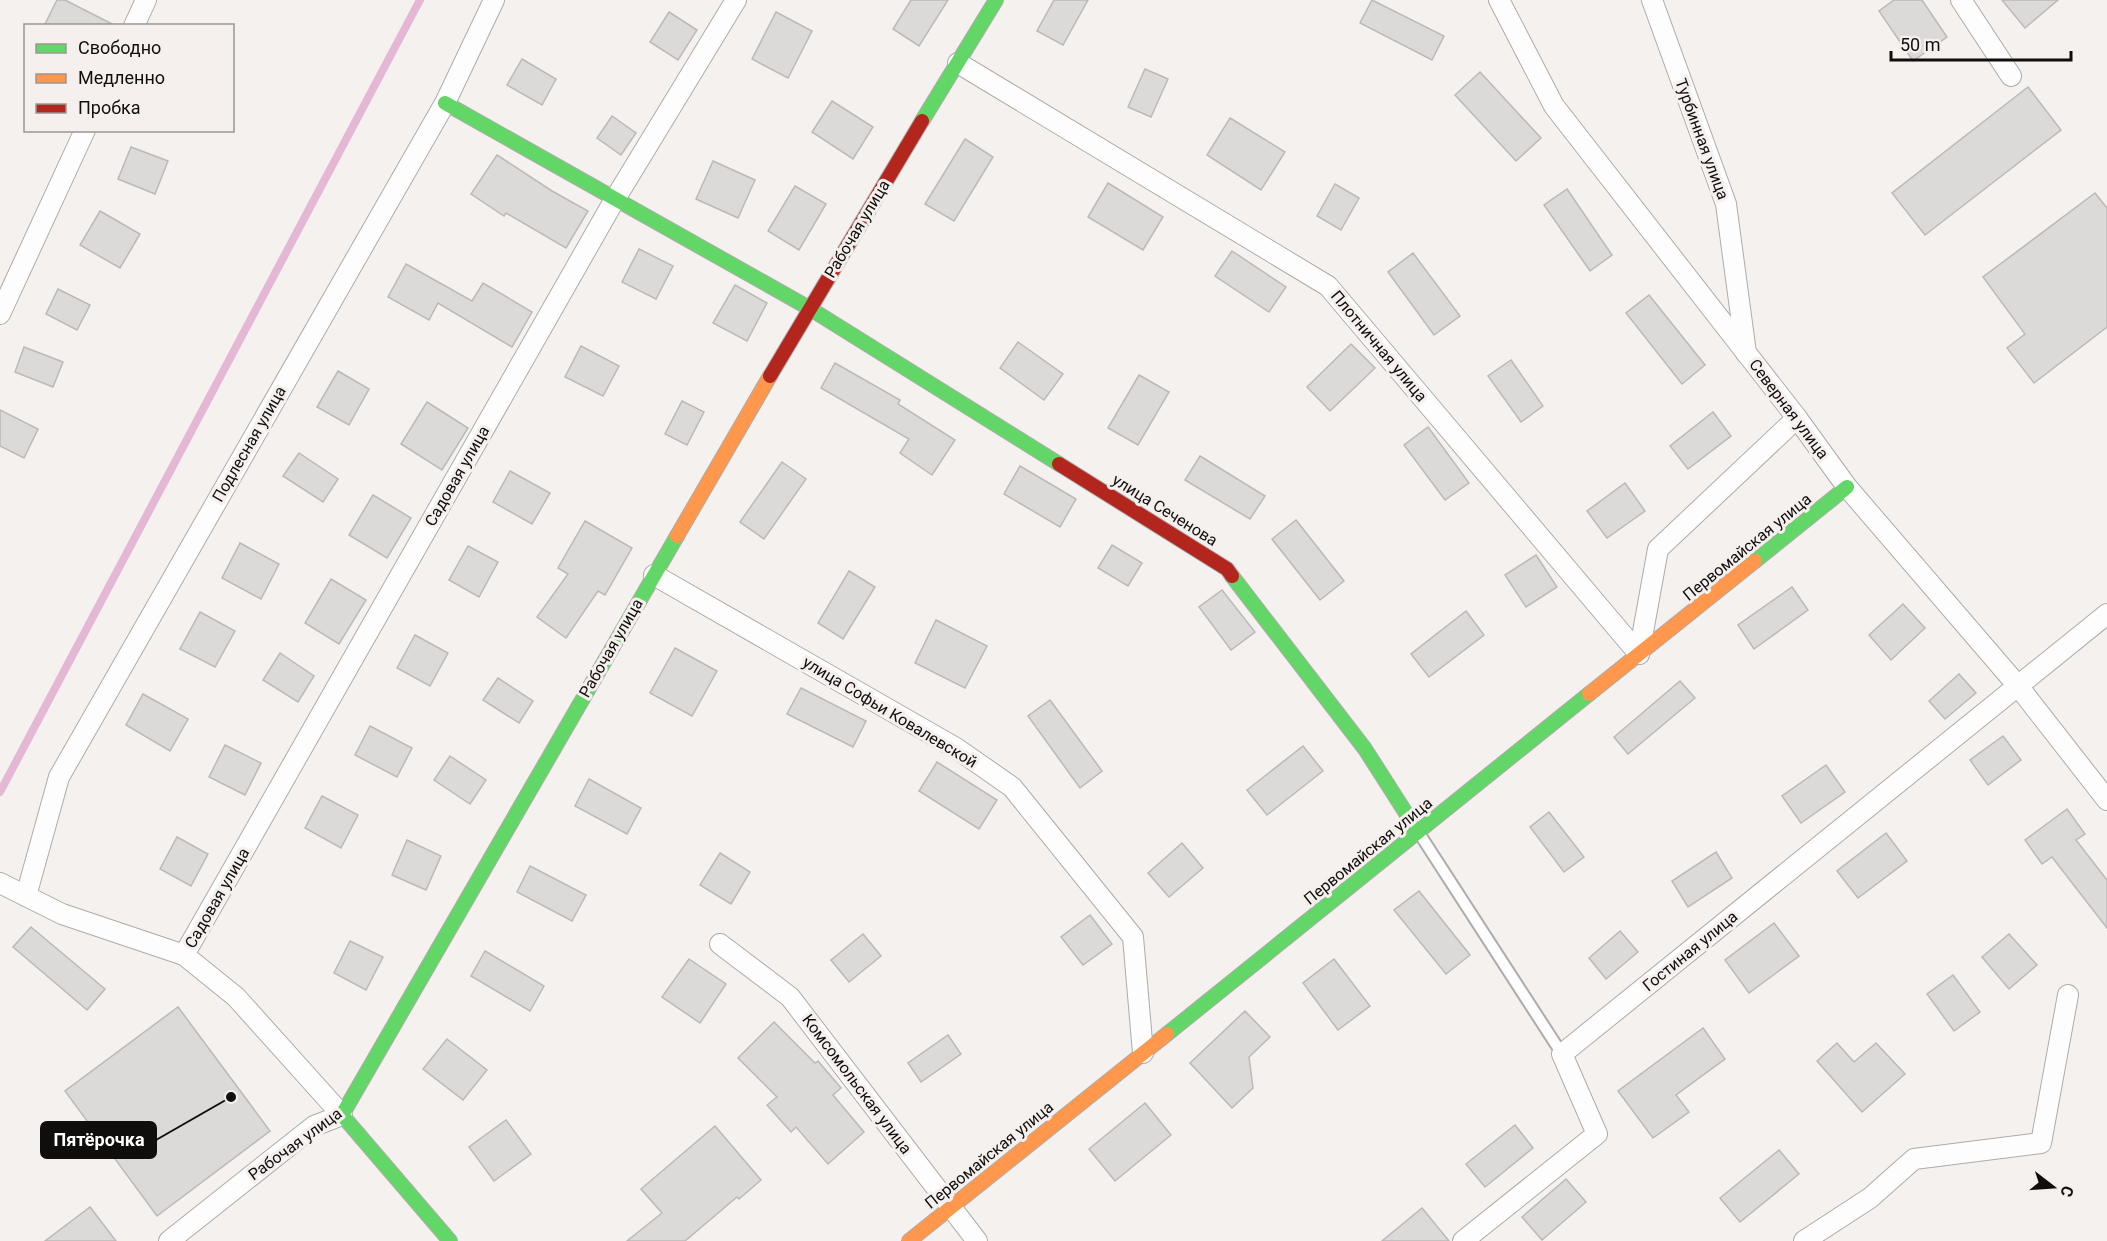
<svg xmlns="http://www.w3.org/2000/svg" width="2107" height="1241" font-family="Roboto,sans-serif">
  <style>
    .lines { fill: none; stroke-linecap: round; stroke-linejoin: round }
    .stream { stroke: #e4b7d4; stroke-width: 8 }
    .building { fill: #dcdad9; stroke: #bbb9b9; stroke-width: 1.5 }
    .lane-casing { stroke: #aeacaa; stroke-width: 14 }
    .street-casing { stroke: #aeacaa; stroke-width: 22 }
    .fast-casing { stroke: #aeacaa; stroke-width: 16 }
    .slow-casing { stroke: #aeacaa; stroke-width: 16 }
    .jam-casing { stroke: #aeacaa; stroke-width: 16 }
    .lane { stroke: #fdfdfd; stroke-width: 10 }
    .street { stroke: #fdfdfd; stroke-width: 20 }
    .fast { stroke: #63d668; stroke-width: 14 }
    .slow { stroke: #ff974d; stroke-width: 14 }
    .jam { stroke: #b3261e; stroke-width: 14 }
    .labels { text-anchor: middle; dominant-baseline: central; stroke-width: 6; stroke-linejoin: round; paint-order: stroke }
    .street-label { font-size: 16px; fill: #100e0d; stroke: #f5f0ee }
    .leader { fill: none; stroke: #100e0d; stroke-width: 2 }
    .callout-dot { fill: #100e0d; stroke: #f5f0ee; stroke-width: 2 }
    .callout { fill: #100e0d; stroke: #100e0d; stroke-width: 2 }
    .callout-label { font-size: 18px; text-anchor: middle; font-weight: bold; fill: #fff }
  </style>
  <rect width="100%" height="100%" fill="#f4f1ef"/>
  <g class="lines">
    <path class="stream" d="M0,792L420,0"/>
  </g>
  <g class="building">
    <path d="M57,0H65L116,26H44Z"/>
    <path d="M911,0H948L919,46L893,29Z"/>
    <path d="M1054,0H1088L1063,45L1037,31Z"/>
    <path d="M1372,0L1444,36L1432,60L1360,23Z"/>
    <path d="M1894,0H1922L1947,37L1913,61L1879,11Z"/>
    <path d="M2002,0H2058L2025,28Z"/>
    <path d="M669,12L697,30L678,60L650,42Z"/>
    <path d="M776,12L812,31L788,78L752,59Z"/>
    <path d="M522,59L556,79L542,105L507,85Z"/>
    <path d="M1145,69L1168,79L1151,117L1128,107Z"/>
    <path d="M1480,72L1541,138L1516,161L1455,95Z"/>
    <path d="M2028,87L2061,130L1925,235L1892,193Z"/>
    <path d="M832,101L873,127L853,159L812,132Z"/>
    <path d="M612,116L636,133L621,155L597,138Z"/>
    <path d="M1230,118L1285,152L1261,190L1207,155Z"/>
    <path d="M965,139L993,157L954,221L925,204Z"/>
    <path d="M131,147L168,161L155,194L118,179Z"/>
    <path d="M497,155L552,191L588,211L566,248L506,213L504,216L471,194Z"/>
    <path d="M713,161L755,180L738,218L696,199Z"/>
    <path d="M1108,183L1163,217L1143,250L1088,217Z"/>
    <path d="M1335,184L1359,198L1341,230L1317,216Z"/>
    <path d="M795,186L826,204L799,250L768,231Z"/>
    <path d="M1567,189L1612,255L1590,271L1544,205Z"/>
    <path d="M2095,193L2107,208V327L2034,383L2007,348L2025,334L1983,277Z"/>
    <path d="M100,211L140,234L120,268L80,245Z"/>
    <path d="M639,249L673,266L656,299L622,282Z"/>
    <path d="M1232,251L1286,287L1269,312L1215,276Z"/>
    <path d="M1413,253L1460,316L1434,335L1388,272Z"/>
    <path d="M406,264L472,301L483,283L532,312L512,347L438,303L429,320L388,297Z"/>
    <path d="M735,285L767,303L747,341L713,323Z"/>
    <path d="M58,289L90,305L77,330L46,314Z"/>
    <path d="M1649,295L1705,365L1682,384L1626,313Z"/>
    <path d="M1018,342L1063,374L1044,400L1000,368Z"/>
    <path d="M1351,344L1375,368L1330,411L1307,387Z"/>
    <path d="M581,346L619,366L603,396L565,377Z"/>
    <path d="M24,347L63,362L53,387L15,372Z"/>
    <path d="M1511,360L1543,406L1521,422L1488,376Z"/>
    <path d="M835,363L900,400L898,404L955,440L932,475L900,453L909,439L821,388Z"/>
    <path d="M338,371L369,389L349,425L317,407Z"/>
    <path d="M1139,375L1169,392L1138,445L1108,428Z"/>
    <path d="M682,401L704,412L687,445L665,434Z"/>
    <path d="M427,402L468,428L442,470L401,444Z"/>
    <path d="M0,410L38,429L24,458L0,446Z"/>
    <path d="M1713,412L1731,436L1688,469L1670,446Z"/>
    <path d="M1428,427L1469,483L1445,500L1404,445Z"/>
    <path d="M299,453L338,479L323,502L283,476Z"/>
    <path d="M1200,456L1265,496L1250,519L1185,480Z"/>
    <path d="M782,462L806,479L764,539L740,522Z"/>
    <path d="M1020,466L1076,499L1060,527L1004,494Z"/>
    <path d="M510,471L550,493L532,524L493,502Z"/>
    <path d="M1625,483L1645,511L1607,538L1587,511Z"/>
    <path d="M373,495L411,518L387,558L349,535Z"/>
    <path d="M1296,520L1344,581L1320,600L1272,539Z"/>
    <path d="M585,521L632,548L605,595L598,591L566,638L537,617L568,574L558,568Z"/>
    <path d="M240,543L279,564L261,599L222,578Z"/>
    <path d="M1112,545L1142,563L1128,586L1098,568Z"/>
    <path d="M468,546L498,562L479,597L449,580Z"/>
    <path d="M1536,555L1557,587L1526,607L1505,575Z"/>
    <path d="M849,571L875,587L843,639L818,623Z"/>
    <path d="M331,579L366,600L339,644L305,623Z"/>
    <path d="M1792,587L1808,610L1754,649L1738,625Z"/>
    <path d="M1222,590L1255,632L1231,650L1199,607Z"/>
    <path d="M1903,604L1925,628L1891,660L1869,635Z"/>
    <path d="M1466,611L1484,635L1429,677L1411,654Z"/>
    <path d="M200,612L235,631L215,667L180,649Z"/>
    <path d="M936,620L987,646L965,688L915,663Z"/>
    <path d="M415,635L448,653L430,686L397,668Z"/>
    <path d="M675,648L717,671L692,716L650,693Z"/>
    <path d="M280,653L314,676L298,702L263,680Z"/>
    <path d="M1959,674L1976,693L1945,719L1929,701Z"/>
    <path d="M498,678L533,701L519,723L483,700Z"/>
    <path d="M1680,681L1695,698L1628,754L1614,737Z"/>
    <path d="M801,688L866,721L853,747L787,714Z"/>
    <path d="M143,694L188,719L170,751L126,725Z"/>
    <path d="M1050,700L1102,771L1080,788L1028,716Z"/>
    <path d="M370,726L412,748L397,777L355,755Z"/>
    <path d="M2003,736L2021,760L1988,785L1970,760Z"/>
    <path d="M225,745L261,763L245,795L209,777Z"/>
    <path d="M1303,746L1323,771L1267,815L1247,790Z"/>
    <path d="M450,756L486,780L470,804L434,780Z"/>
    <path d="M937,762L997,800L979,829L919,791Z"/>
    <path d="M1826,765L1845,792L1801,823L1782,796Z"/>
    <path d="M589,779L641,808L627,834L575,806Z"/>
    <path d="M322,796L358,815L341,848L305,828Z"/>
    <path d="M2067,809L2085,834L2076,840L2107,880V928L2052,857L2042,864L2025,840Z"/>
    <path d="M1549,812L1584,857L1564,872L1530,827Z"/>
    <path d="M1886,833L1907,861L1858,898L1837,871Z"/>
    <path d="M177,837L208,854L191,886L160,869Z"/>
    <path d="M407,840L441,856L426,890L392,875Z"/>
    <path d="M1182,843L1203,868L1169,897L1148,873Z"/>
    <path d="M1716,852L1732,878L1688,907L1672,881Z"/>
    <path d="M720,853L750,872L731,904L700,885Z"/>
    <path d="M530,866L586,895L572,921L517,892Z"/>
    <path d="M1419,891L1470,955L1446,974L1394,910Z"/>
    <path d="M1090,915L1112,944L1083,965L1061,937Z"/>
    <path d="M1774,923L1799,956L1749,993L1725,960Z"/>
    <path d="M31,927L105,989L87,1010L13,947Z"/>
    <path d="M1620,931L1638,952L1606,979L1589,958Z"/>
    <path d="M863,934L881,956L849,982L831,960Z"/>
    <path d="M2009,934L2037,965L2009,989L1982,957Z"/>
    <path d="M350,941L383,957L366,990L334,973Z"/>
    <path d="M485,951L544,986L530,1011L471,976Z"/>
    <path d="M689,959L726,984L700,1023L662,997Z"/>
    <path d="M1334,959L1370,1006L1338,1030L1303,983Z"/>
    <path d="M1953,975L1980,1012L1954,1031L1927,994Z"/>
    <path d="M178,1007L270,1131L157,1216L65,1091Z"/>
    <path d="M1245,1011L1270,1037L1249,1057L1253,1088L1232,1108L1190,1063Z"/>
    <path d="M774,1022L815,1063L818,1061L841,1088L833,1095L864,1132L828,1164L796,1127L791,1132L767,1105L777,1097L738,1058Z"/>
    <path d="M1703,1028L1725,1059L1676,1095L1689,1112L1653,1138L1618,1091Z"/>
    <path d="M948,1035L961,1054L921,1082L908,1063Z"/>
    <path d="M447,1039L487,1070L463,1100L423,1069Z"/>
    <path d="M1837,1043L1854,1062L1876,1043L1905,1074L1862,1112L1817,1061Z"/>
    <path d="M1145,1103L1171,1135L1115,1181L1089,1149Z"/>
    <path d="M506,1120L531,1154L494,1181L469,1147Z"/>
    <path d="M1515,1125L1533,1148L1485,1187L1466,1164Z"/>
    <path d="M715,1126L761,1180L739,1199L737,1197L685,1241H627L662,1213L641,1189Z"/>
    <path d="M1779,1150L1799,1174L1740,1222L1720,1198Z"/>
    <path d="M1566,1179L1586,1202L1542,1240L1522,1217Z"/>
    <path d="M90,1207L116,1241H45Z"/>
    <path d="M1422,1208L1449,1241H1382Z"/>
  </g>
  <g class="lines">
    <g class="lane-casing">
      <path id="lane" d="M1419,833L1562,1054"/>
    </g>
    <g class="street-casing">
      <g id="street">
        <path d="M1499,0L1554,106L1797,418L1847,487L2018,686L2107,800"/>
        <path d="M1652,0L1726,204L1746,353"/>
        <path d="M1961,0L2011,76"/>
        <path d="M134,26L146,0"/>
        <path d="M958,63L1328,286L1639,654"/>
        <path d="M0,314L85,130"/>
        <path d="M654,575L956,748L1012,787L1133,937L1143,1053"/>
        <path d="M1639,654L1658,549L1797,418"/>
        <path d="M0,883L62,914L184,955L236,997L342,1115L314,1126L169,1241"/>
        <path d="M26,896L59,777L445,103L494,0"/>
        <path d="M720,944L790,997L977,1241"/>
        <path d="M184,955L615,199L736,0"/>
        <path d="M1463,1241L1597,1134L1562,1054L2107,614"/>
        <path d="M1804,1241L1870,1198L1914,1159L2041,1143L2068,995"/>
      </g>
    </g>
    <g class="fast-casing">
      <g id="fast">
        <path d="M445,103L809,308L1059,464"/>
        <path d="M922,121L996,0"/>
        <path d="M1755,561L1847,487"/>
        <path d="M1232,576L1365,749L1418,832"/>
        <path d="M1167,1034L1589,694"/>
        <path d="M450,1241L342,1115L677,536"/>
      </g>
    </g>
    <g class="slow-casing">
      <g id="slow">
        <path d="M677,536L770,376"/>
        <path d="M1589,694L1755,561"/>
        <path d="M909,1241L1167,1034"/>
      </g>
    </g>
    <g class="jam-casing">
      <g id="jam">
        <path d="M770,376L922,121"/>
        <path d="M1059,464L1227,569L1232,576"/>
      </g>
    </g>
    <use href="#lane" class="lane"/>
    <use href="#street" class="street"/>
    <use href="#fast" class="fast"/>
    <use href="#slow" class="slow"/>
    <use href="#jam" class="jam"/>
  </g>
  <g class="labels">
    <g class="street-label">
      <text transform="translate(1702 139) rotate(70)">Турбинная улица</text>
      <text transform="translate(857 229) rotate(-59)">Рабочая улица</text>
      <text transform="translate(1379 346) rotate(50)">Плотничная улица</text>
      <text transform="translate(1789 409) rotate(53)">Северная улица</text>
      <text transform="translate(249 444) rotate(-60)">Подлесная улица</text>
      <text transform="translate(457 476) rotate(-60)">Садовая улица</text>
      <text transform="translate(1165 510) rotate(32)">улица Сеченова</text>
      <text transform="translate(1747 547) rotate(-39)">Первомайская улица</text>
      <text transform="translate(611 648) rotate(-60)">Рабочая улица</text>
      <text transform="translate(890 712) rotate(31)">улица Софьи Ковалевской</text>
      <text transform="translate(1368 851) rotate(-39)">Первомайская улица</text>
      <text transform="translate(217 898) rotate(-60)">Садовая улица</text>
      <text transform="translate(1690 951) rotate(-39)">Гостиная улица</text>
      <text transform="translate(857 1084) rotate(53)">Комсомольская улица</text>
      <text transform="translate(295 1144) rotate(-36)">Рабочая улица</text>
      <text transform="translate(989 1155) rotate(-39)">Первомайская улица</text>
    </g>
  </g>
  <path class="leader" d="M231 1097L156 1140"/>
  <circle class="callout-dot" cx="231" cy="1097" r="6"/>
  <rect class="callout" x="41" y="1122" width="115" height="36" rx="6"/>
  <g class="callout-label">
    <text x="99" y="1146">Пятёрочка</text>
  </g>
  <rect x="24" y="24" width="210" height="108" fill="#f5f0ee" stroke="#999694" stroke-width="1.5"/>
  <rect x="36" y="44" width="30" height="9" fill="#63d668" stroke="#999694" stroke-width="1.5"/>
  <text x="78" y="54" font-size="18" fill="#100e0d">Свободно</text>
  <rect x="36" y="74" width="30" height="9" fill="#ff974d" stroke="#999694" stroke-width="1.5"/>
  <text x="78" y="84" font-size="18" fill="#100e0d">Медленно</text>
  <rect x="36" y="104" width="30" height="9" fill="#b3261e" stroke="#999694" stroke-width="1.5"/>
  <text x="78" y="114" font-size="18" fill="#100e0d">Пробка</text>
  <g transform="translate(2053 1187) rotate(107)" stroke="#f5f0ee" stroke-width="4.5" paint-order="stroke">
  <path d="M0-4.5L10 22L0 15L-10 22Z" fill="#100e0d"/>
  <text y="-9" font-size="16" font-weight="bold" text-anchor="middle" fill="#100e0d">С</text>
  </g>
  <path d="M1891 51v9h180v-9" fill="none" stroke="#100e0d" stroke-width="3"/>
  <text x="1900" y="51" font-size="18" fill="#100e0d" stroke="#f5f0ee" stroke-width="4.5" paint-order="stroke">50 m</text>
</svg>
